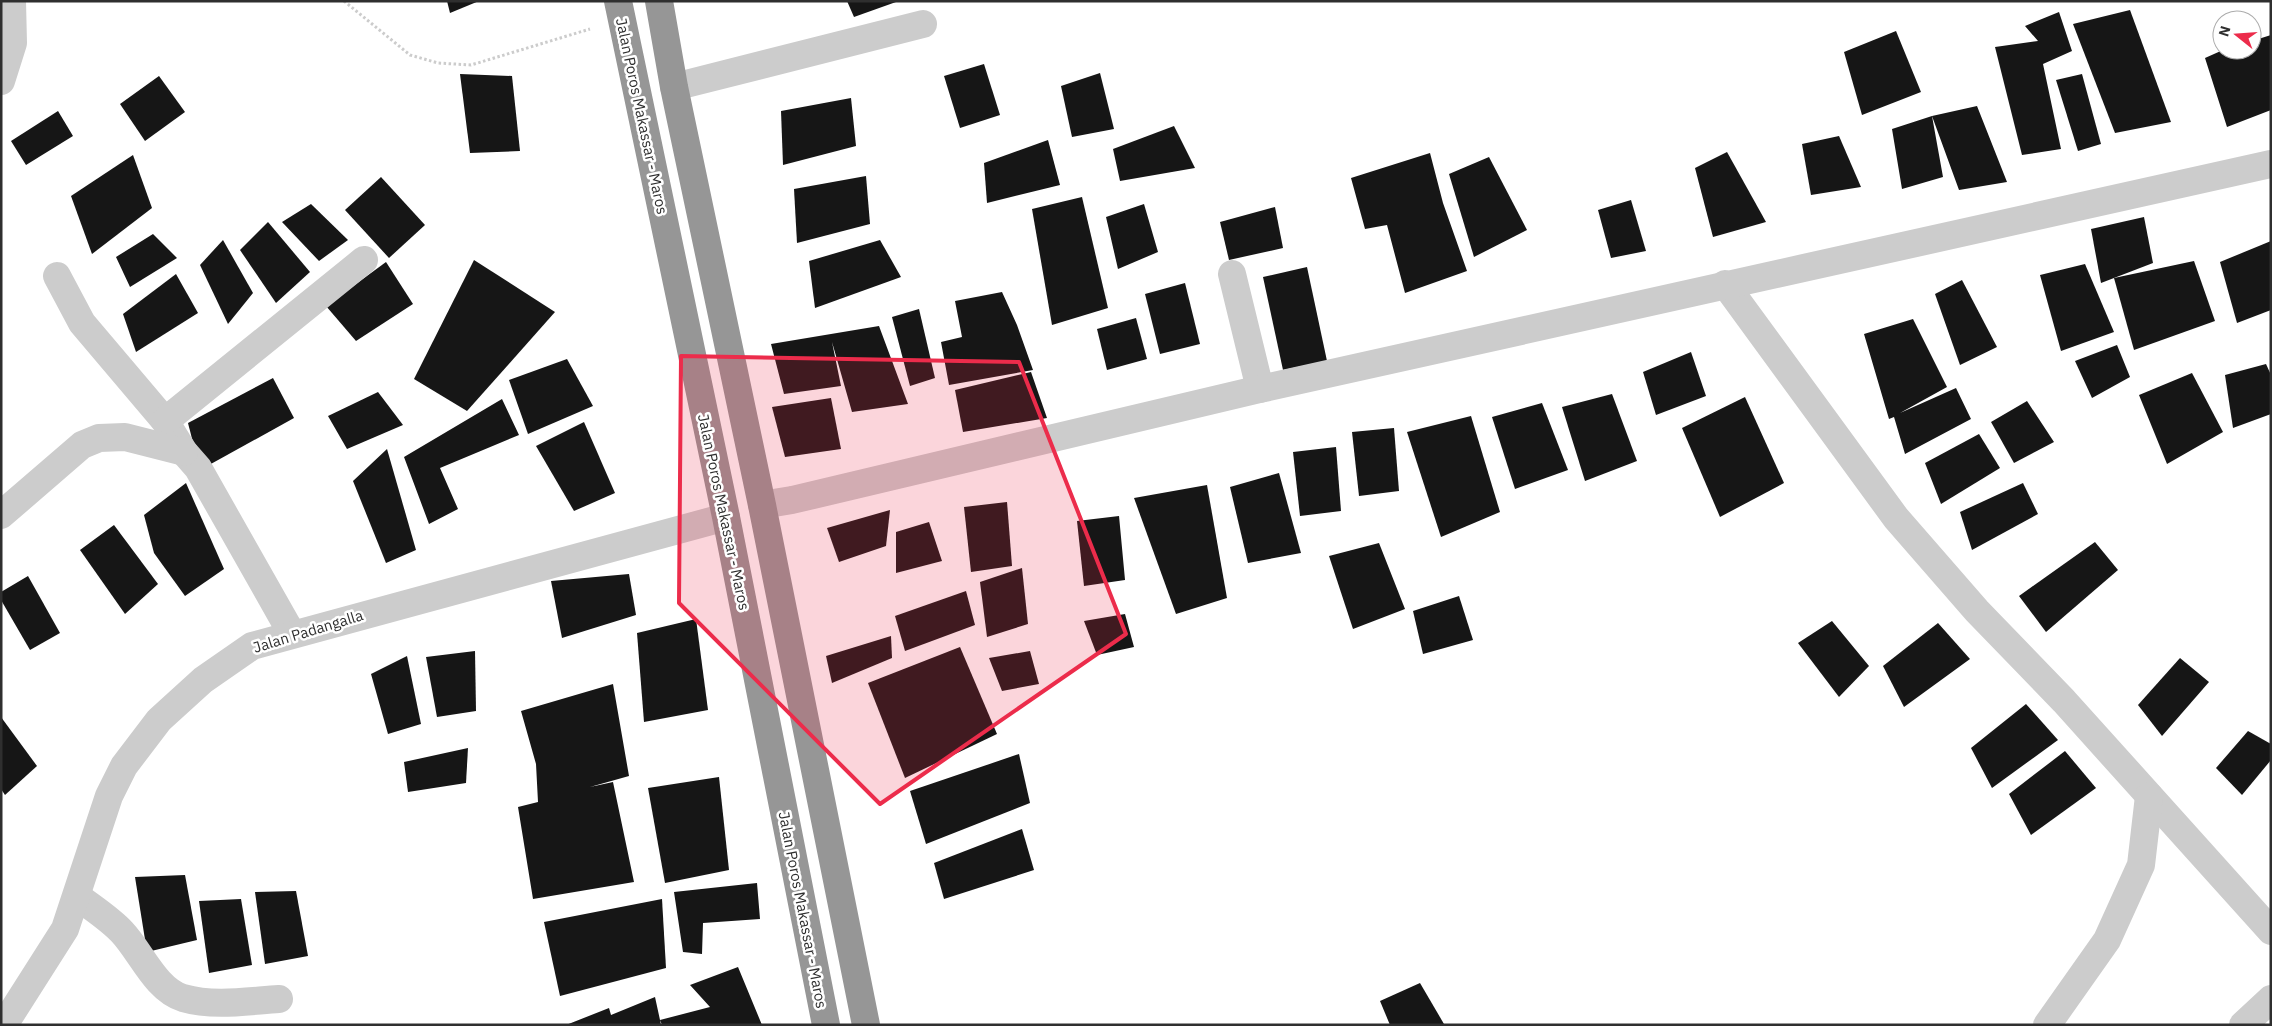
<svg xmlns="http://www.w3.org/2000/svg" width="2272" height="1026" font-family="'IBM Plex Sans',sans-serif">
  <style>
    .building { fill: #161616 }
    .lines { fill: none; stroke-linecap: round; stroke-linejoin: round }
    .path { stroke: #ccc; stroke-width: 3; stroke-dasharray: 2.5 2.5; stroke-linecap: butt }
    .minor { stroke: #ccc; stroke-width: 28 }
    .highway { stroke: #969696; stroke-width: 28 }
    .marked { fill: #ec2c4b; fill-opacity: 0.2; stroke: #ec2c4b; stroke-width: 4; stroke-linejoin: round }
    .labels { text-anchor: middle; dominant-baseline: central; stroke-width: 5; stroke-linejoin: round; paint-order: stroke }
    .street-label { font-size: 15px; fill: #2f2f2f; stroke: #fff }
  </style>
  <rect width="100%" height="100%" fill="#fff"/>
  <g class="building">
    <path d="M447,1H479L450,13Z"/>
    <path d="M847,1H896V2L854,17Z"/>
    <path d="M2130,10L2171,122L2115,133L2073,24Z"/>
    <path d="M2059,12L2072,51L2043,64L2061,149L2022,155L1995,47L2038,41L2025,26Z"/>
    <path d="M1896,31L1921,92L1862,115L1844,52Z"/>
    <path d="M2271,35V110L2227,127L2205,58L2223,50H2252V41Z"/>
    <path d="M984,64L1000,115L960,128L944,76Z"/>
    <path d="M1100,73L1114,129L1072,137L1061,86Z"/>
    <path d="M460,74L512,76L520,151L470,153Z"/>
    <path d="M2082,74L2101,144L2078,151L2056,80Z"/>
    <path d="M159,76L185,112L145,141L120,104Z"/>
    <path d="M851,98L856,146L783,165L781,111Z"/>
    <path d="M1977,106L2007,182L1959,190L1932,116L1943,177L1902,189L1892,129L1932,116Z"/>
    <path d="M58,111L73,136L26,165L11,141Z"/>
    <path d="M1174,126L1195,168L1120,181L1113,149Z"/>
    <path d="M1839,136L1861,187L1811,195L1802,144Z"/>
    <path d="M1048,140L1060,185L987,203L984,163Z"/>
    <path d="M1727,152L1766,222L1713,237L1695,168Z"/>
    <path d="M1430,153L1443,203L1467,271L1405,293L1387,225L1365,229L1351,178Z"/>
    <path d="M133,155L152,208L92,254L71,196Z"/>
    <path d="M1489,157L1527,230L1474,257L1449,174Z"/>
    <path d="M866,176L870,224L797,243L794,189Z"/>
    <path d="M381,177L425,225L389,258L345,210Z"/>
    <path d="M1082,197L1108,308L1052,325L1032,209Z"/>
    <path d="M1631,200L1646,251L1611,258L1598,210Z"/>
    <path d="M311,204L348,240L319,261L282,222Z"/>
    <path d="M1144,204L1158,252L1118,269L1106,217Z"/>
    <path d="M1275,207L1283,248L1229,260L1220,222Z"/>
    <path d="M2144,217L2153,263L2101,283L2091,229Z"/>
    <path d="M268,222L310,272L276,303L240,250Z"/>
    <path d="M153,234L177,258L130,287L116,257Z"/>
    <path d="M223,240L253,293L228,324L200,265Z"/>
    <path d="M880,240L901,277L815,308L809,261Z"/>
    <path d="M2271,241V310L2237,323L2220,262Z"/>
    <path d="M474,260L555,312L467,411L414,379Z"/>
    <path d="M2194,261L2215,321L2134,350L2114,278Z"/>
    <path d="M386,262L413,304L356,341L326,306Z"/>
    <path d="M2085,264L2114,332L2061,351L2040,275Z"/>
    <path d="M1307,267L1327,361L1283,370L1263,277Z"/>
    <path d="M176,274L198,313L136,352L123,314Z"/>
    <path d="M1962,280L1997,347L1960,365L1935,294Z"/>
    <path d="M1185,283L1200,344L1160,354L1145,294Z"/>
    <path d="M1002,292L1017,325L1033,370L949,385L941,342L962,337L955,301Z"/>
    <path d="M919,309L935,378L910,386L892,317Z"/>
    <path d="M1136,318L1147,359L1107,370L1097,329Z"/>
    <path d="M1913,319L1947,387L1900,413L1956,388L1971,419L1905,454L1894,417L1889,419L1864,334Z"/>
    <path d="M879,326L908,404L852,412L832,342L841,386L784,394L771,344Z"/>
    <path d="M2117,345L2130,377L2092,398L2075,361Z"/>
    <path d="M1691,352L1706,396L1656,415L1643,372Z"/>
    <path d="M567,359L593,406L528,434L509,380Z"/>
    <path d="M2266,364L2271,375V414L2233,428L2225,375Z"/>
    <path d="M1031,372L1047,418L963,432L955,390Z"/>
    <path d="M2192,373L2223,432L2167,464L2139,395Z"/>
    <path d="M273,378L294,418L200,470L188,423Z"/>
    <path d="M378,392L403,425L347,449L328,416Z"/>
    <path d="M1612,394L1637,461L1585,481L1562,407Z"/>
    <path d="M1745,397L1784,483L1720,517L1682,428Z"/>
    <path d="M831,398L841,449L785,457L772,407Z"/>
    <path d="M502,399L519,435L440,468L458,509L429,524L404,457Z"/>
    <path d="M2027,401L2054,442L2014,463L1991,422Z"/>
    <path d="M1542,403L1568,470L1515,489L1492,417Z"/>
    <path d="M1471,416L1500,512L1441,537L1407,432Z"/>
    <path d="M584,422L615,493L574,511L536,446Z"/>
    <path d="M1394,428L1399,491L1359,496L1352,432Z"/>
    <path d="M1979,434L2000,468L1941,504L1925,463Z"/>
    <path d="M1336,447L1341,511L1300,516L1293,452Z"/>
    <path d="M387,449L416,550L386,563L353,481Z"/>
    <path d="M1279,473L1301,553L1248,563L1230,487Z"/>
    <path d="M186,483L224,569L185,596L154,553L144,515Z"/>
    <path d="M2023,483L2038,514L1972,550L1960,512Z"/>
    <path d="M1207,485L1227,598L1176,614L1134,498Z"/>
    <path d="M1007,502L1012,566L971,572L964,507Z"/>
    <path d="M890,510L886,546L839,562L827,528Z"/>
    <path d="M1119,516L1125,580L1084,586L1077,521Z"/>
    <path d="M929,522L942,561L896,573V532Z"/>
    <path d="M114,525L158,584L125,614L80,550Z"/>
    <path d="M2095,542L2118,570L2046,632L2019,596Z"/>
    <path d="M1379,543L1405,609L1353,629L1329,556Z"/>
    <path d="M1022,568L1028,624L987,637L980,582Z"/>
    <path d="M629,574L636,615L562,638L551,581Z"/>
    <path d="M28,576L60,633L30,650L1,600V592Z"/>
    <path d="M966,591L975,625L905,651L895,616Z"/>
    <path d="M1459,596L1473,640L1423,654L1413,611Z"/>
    <path d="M1125,614L1134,647L1097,655L1084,621Z"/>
    <path d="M696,619L708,710L644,722L637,633Z"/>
    <path d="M1832,621L1869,666L1839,697L1798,643Z"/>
    <path d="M1938,623L1970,659L1904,707L1883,666Z"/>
    <path d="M891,636L892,658L832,683L826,656Z"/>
    <path d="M960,647L997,734L905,778L868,683Z"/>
    <path d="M475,651L476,711L437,717L426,657Z"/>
    <path d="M1030,651L1039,684L1002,691L989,658Z"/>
    <path d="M407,656L421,724L388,734L371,674Z"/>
    <path d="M2180,658L2209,682L2162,736L2138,705Z"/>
    <path d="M613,684L629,776L590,787L613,782L634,882L533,899L518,807L538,802L536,764L521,711Z"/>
    <path d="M2026,704L2058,740L1992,788L1971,748Z"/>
    <path d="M1,717L37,766L5,795L1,789Z"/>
    <path d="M2248,731L2271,744V760L2242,795L2216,768Z"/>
    <path d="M468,748L466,783L408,792L404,762Z"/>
    <path d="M2065,751L2096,788L2031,835L2009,794Z"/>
    <path d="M1019,754L1030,803L926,844L910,791Z"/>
    <path d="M719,777L729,870L665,883L648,788Z"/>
    <path d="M1022,829L1034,870L944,899L934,863Z"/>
    <path d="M185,875L197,940L147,952L135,877Z"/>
    <path d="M757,883L760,919L703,923L702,954L683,952L674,892Z"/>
    <path d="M296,891L308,956L265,964L255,892Z"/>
    <path d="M241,899L252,965L209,973L199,901Z"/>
    <path d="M662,899L666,968L560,996L544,922Z"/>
    <path d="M738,967L762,1025H662L660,1020L661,1025H566L609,1008L611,1015L655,997L660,1020L710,1007L690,985Z"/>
    <path d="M1420,983L1444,1024L1390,1025L1380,1001Z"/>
  </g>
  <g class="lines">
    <path class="path" d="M344,1L410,55L438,63L471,65L590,29"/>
    <g class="minor">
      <path d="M1,81L13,43L12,1"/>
      <path d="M674,87L923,24"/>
      <path d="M1232,274L1260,389"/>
      <path d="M57,276L82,323L165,421L184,452L198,468L292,634"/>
      <path d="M1725,284L1896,518L1977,611L2064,701L2271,931"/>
      <path d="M165,421L364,260"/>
      <path d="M762,505L792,500L1260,389L2271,164"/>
      <path d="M1,515L82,445L99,438L125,437L184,452"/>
      <path d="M77,896C91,907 109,918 122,932C141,952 155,989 183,998C214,1007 248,1001 279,999"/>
      <path d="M1,1024L9,1017L65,929L109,796L124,766L159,720L203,680L252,646L726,517"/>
      <path d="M2047,1025L2107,940L2141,865L2149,796"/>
      <path d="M2243,1025L2271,999"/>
    </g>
    <g class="highway">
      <path d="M618,1L726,517L826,1025"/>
      <path d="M659,1L674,87L762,505L866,1025"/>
    </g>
  </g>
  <path class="marked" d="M681,356L1019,362L1126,634L880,804L679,603Z"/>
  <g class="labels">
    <g class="street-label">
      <text transform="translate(642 116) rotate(78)">Jalan Poros Makassar - Maros</text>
      <text transform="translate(724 512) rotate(78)">Jalan Poros Makassar - Maros</text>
      <text transform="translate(308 631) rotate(-17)">Jalan Padangalla</text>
      <text transform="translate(803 910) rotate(79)">Jalan Poros Makassar - Maros</text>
    </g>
  </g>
  <rect width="2272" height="1026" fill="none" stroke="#2f2f2f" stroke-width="5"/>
  <g transform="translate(2237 35) rotate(287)"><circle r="24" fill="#ffffff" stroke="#acacac"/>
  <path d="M0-4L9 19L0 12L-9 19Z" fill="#ec2c4b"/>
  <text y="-8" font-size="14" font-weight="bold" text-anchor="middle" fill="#2f2f2f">N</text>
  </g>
</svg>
